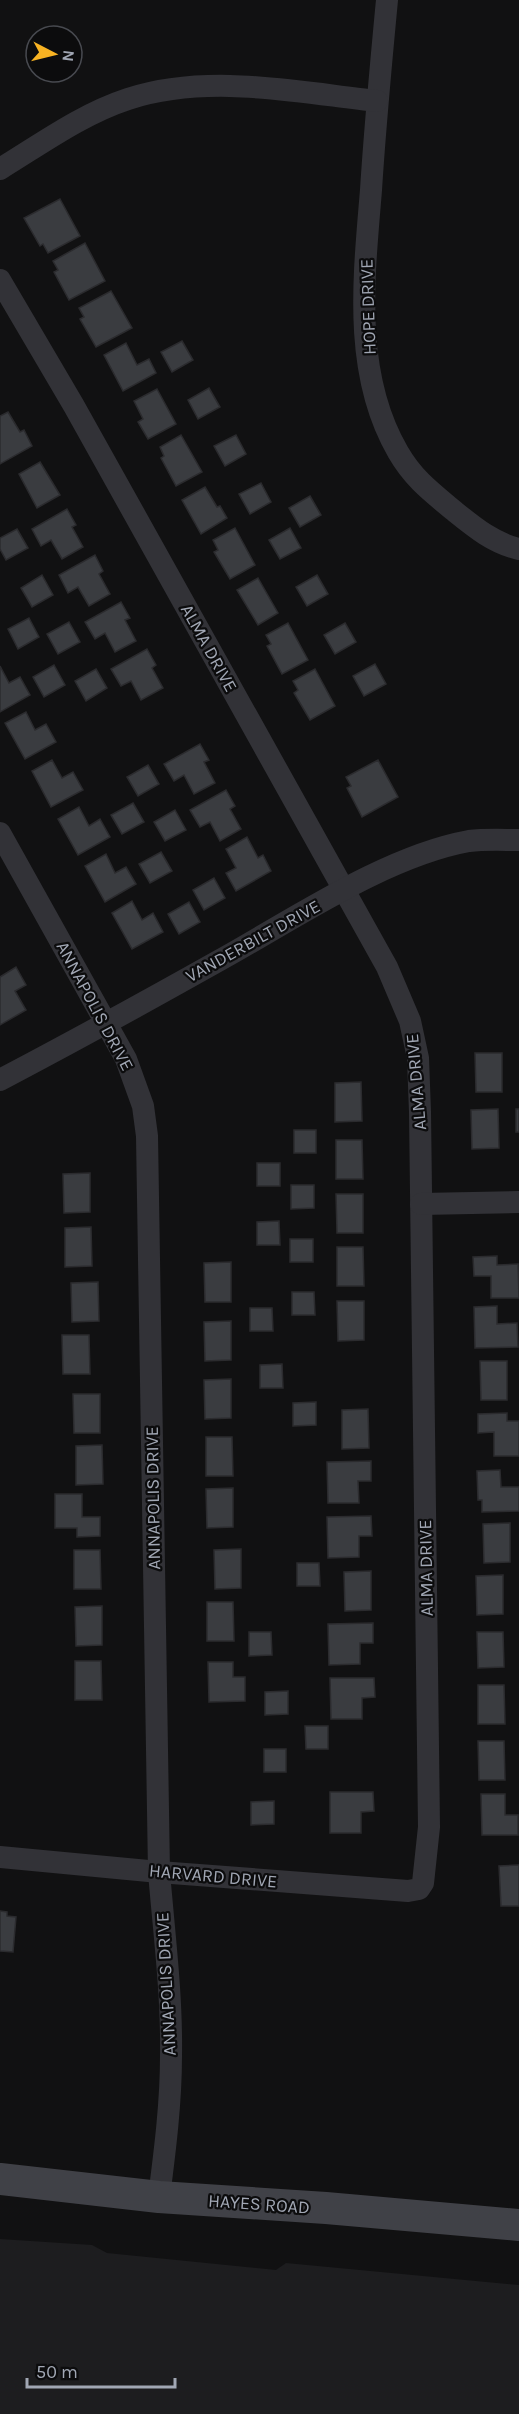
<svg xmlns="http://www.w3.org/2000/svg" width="519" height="2414" font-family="Karla,sans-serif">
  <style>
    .built { fill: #1d1d1f }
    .building { fill: #3a3c40; stroke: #2b2b2e; stroke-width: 1.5 }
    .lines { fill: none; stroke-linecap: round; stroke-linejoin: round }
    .street { stroke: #323237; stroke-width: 22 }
    .secondary { stroke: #404147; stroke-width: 32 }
    .labels { text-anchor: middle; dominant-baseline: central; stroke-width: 4.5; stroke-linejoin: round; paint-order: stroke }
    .street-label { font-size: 18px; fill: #a1a7b4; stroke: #0c0c0d }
  </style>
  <rect width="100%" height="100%" fill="#111112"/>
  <path class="built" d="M0,2239L92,2245L107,2253L276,2270L286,2263L519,2285V2414H0Z"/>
  <g class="building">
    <path d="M60,199L80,236L48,253L43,244L40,246L24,218Z"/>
    <path d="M85,243L105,281L69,300L54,272L58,270L53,261Z"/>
    <path d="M111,291L132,328L96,347L80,319L84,317L79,308Z"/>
    <path d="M182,341L193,360L172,372L161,352Z"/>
    <path d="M126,343L137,365L149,359L156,373L123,391L104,355Z"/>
    <path d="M209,388L220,407L198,419L188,400Z"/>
    <path d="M157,389L176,424L148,439L138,422L143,419L134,401Z"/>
    <path d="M8,412L20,432L24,430L32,446L0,464V416Z"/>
    <path d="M181,435L202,472L176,486L161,458L164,456L160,447Z"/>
    <path d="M236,435L246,454L225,466L214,446Z"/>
    <path d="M40,462L60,495L37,508L19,474Z"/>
    <path d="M261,483L271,502L250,514L239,494Z"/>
    <path d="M205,487L217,507L220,506L227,518L201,534L182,500Z"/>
    <path d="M310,496L321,515L300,527L289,508Z"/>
    <path d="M67,509L76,525L72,527L83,547L62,559L51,540L41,546L32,529Z"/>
    <path d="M235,528L255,565L230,579L214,552L218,550L213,540Z"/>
    <path d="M290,528L301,548L280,559L269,540Z"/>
    <path d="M17,529L28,548L6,560L0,549V538Z"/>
    <path d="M95,555L103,571L99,574L110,594L89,606L78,587L68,593L59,575Z"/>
    <path d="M42,575L53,595L32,607L21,588Z"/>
    <path d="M317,575L328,594L307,606L296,587Z"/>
    <path d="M258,578L278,613L258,625L237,590Z"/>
    <path d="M121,602L130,618L125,620L136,641L115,652L105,633L95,639L85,622Z"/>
    <path d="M29,618L39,637L18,649L8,629Z"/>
    <path d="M69,622L80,642L58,654L47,634Z"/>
    <path d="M288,623L308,660L282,674L267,646L271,644L266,635Z"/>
    <path d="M345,623L356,642L335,654L324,635Z"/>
    <path d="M147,649L156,665L152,668L163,688L141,700L131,681L121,686L111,669Z"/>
    <path d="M375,664L386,684L364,696L353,676Z"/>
    <path d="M54,665L65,685L44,697L33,677Z"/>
    <path d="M0,666L9,683L20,677L30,695L0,712Z"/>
    <path d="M96,669L107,688L86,701L75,681Z"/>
    <path d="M315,669L335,706L310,720L294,693L298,690L293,681Z"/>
    <path d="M26,712L35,730L46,724L56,742L25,759L5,723Z"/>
    <path d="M200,744L209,760L204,762L215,783L194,794L184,775L174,781L164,764Z"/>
    <path d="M52,760L62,778L73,772L83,790L51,807L32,771Z"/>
    <path d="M378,760L398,797L362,817L347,788L351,786L346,777Z"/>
    <path d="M148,765L159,784L138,796L127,777Z"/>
    <path d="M226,790L235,806L230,809L241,829L220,841L210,822L200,827L190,810Z"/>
    <path d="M133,803L144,822L122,834L111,815Z"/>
    <path d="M79,807L89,826L100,819L110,837L78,855L58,819Z"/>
    <path d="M175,810L186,830L165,841L154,822Z"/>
    <path d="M247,837L258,858L263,855L271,871L236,891L226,873L236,868L226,849Z"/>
    <path d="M161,852L172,871L150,883L139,864Z"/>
    <path d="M106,854L115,873L126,867L136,884L105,902L85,866Z"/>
    <path d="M214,878L225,898L204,910L193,890Z"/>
    <path d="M132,901L142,920L153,913L163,932L132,949L112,913Z"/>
    <path d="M189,902L200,922L179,934L168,914Z"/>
    <path d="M16,967L26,985L15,991L26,1010L0,1025V977Z"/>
    <path d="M475,1053H502V1092H476Z"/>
    <path d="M361,1082L362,1121L335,1122V1083Z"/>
    <path d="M498,1109L499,1148L472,1149L471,1110Z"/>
    <rect x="516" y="1109" width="3" height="23"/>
    <rect x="294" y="1130" width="22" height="23"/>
    <path d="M336,1140H362L363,1179H336Z"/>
    <rect x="257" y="1163" width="23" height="23"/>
    <path d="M90,1173V1212L64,1213L63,1174Z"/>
    <path d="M291,1185H314V1208L291,1209Z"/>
    <path d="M336,1194H363V1233H337Z"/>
    <path d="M279,1221L280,1245H257V1222Z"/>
    <path d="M91,1227L92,1266L65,1267V1228Z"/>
    <rect x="290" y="1239" width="23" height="23"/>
    <path d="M337,1247H363L364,1286H337Z"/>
    <path d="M497,1256V1265L518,1264L519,1298H491V1276H474L473,1257Z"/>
    <path d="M231,1262V1302H205L204,1263Z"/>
    <path d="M98,1282L99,1321L72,1322L71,1283Z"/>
    <path d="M292,1292H314L315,1315H292Z"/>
    <path d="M337,1301H364V1340L338,1341Z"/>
    <path d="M497,1306V1324L517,1323L518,1347L475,1348L474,1307Z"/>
    <path d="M250,1308H272L273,1331H250Z"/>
    <path d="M231,1321V1360L205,1361L204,1322Z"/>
    <path d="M62,1335H89L90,1374H63Z"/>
    <path d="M480,1361H507V1400H481Z"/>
    <path d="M282,1364L283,1388H260V1365Z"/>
    <path d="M231,1379V1418L205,1419L204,1380Z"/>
    <path d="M73,1394H100V1433H74Z"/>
    <path d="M316,1402V1425L293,1426V1403Z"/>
    <path d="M368,1409L369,1448L342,1449V1410Z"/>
    <path d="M507,1413V1421H519V1456H494V1432L478,1433V1414Z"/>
    <path d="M206,1437H232L233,1476H206Z"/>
    <path d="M102,1445L103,1484L76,1485V1446Z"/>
    <path d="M371,1461V1481H358L359,1503H328L327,1462Z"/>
    <path d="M500,1470L501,1487H519V1511L482,1512V1500H478L477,1471Z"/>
    <path d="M233,1488V1527L207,1528L206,1489Z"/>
    <path d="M55,1494H82V1517H100V1536L77,1537V1528H55Z"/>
    <path d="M371,1516L372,1536H359V1557L328,1558L327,1517Z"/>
    <path d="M510,1523V1562L484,1563L483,1524Z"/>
    <path d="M241,1549V1588L215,1589L214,1550Z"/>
    <path d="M74,1550H100L101,1589H74Z"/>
    <path d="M297,1563H319L320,1586H297Z"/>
    <path d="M371,1571V1610L345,1611L344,1572Z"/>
    <path d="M503,1575V1614L477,1615L476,1576Z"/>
    <path d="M207,1602H233L234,1641H207Z"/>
    <path d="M102,1606V1645L76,1646L75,1607Z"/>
    <path d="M373,1623V1643H360V1664L329,1665L328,1624Z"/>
    <path d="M249,1632H271L272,1655L249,1656Z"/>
    <path d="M477,1632H503L504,1667L478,1668Z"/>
    <path d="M75,1661H101L102,1700H75Z"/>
    <path d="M208,1662H233V1677H245V1701L209,1702Z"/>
    <path d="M330,1678H374L375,1697L362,1698V1719H331Z"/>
    <path d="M478,1685H504L505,1724H478Z"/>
    <path d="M288,1691V1714L265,1715V1692Z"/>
    <path d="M305,1726H328V1749H306Z"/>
    <path d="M478,1741H504L505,1780H479Z"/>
    <rect x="264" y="1749" width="22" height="23"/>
    <path d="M330,1792H373L374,1811L361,1812V1833H330Z"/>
    <path d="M481,1794H505V1815H518V1835H482Z"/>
    <path d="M274,1801V1824L251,1825V1802Z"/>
    <path d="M519,1865V1906H501L499,1866Z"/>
    <path d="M0,1911L7,1912V1916L16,1917L13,1952L0,1951Z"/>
  </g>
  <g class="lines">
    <g class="street">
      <path d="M387,0C381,63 375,126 371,190C364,276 352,373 398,452C413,478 430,491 453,510C474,527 493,543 519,549"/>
      <path d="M0,169C41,144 82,114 128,99C208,73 295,92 377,101"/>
      <path d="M0,280L74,406L387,967L410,1021L418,1058L420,1112L429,1827L423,1883L419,1889L408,1891L159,1872L0,1857"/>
      <path d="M0,833L126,1059L143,1106L147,1136L159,1872C164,1933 172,1994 171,2056C171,2103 165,2150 159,2197"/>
      <path d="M0,1080C74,1041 147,1001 220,960C294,919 386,856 469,841C485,839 503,840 519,840"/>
      <path d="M421,1204L519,1202"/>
    </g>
    <path class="secondary" d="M0,2179L159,2197L326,2208L519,2225"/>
  </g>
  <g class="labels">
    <g class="street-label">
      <text transform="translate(368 307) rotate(-92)">HOPE DRIVE</text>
      <text transform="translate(209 648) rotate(61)">ALMA DRIVE</text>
      <text transform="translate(253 941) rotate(-29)">VANDERBILT DRIVE</text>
      <text transform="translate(95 1006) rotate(62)">ANNAPOLIS DRIVE</text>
      <text transform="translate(416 1082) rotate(-95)">ALMA DRIVE</text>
      <text transform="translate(153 1498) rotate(-91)">ANNAPOLIS DRIVE</text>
      <text transform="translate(426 1568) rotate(-91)">ALMA DRIVE</text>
      <text transform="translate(213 1876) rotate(5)">HARVARD DRIVE</text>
      <text transform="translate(166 1984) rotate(-93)">ANNAPOLIS DRIVE</text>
      <text transform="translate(259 2204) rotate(4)">HAYES ROAD</text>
    </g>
  </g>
  <g transform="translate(54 54) rotate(97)"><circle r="28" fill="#0c0c0d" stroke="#484a50" stroke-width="1.5"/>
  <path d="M0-4.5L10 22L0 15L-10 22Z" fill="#f8b323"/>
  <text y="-9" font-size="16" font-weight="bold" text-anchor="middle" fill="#a1a7b4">N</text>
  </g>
  <path d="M27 2378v9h148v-9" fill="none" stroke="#a1a7b4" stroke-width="3"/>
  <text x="36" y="2378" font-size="18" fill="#a1a7b4" stroke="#0c0c0d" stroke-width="4.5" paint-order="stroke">50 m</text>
</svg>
